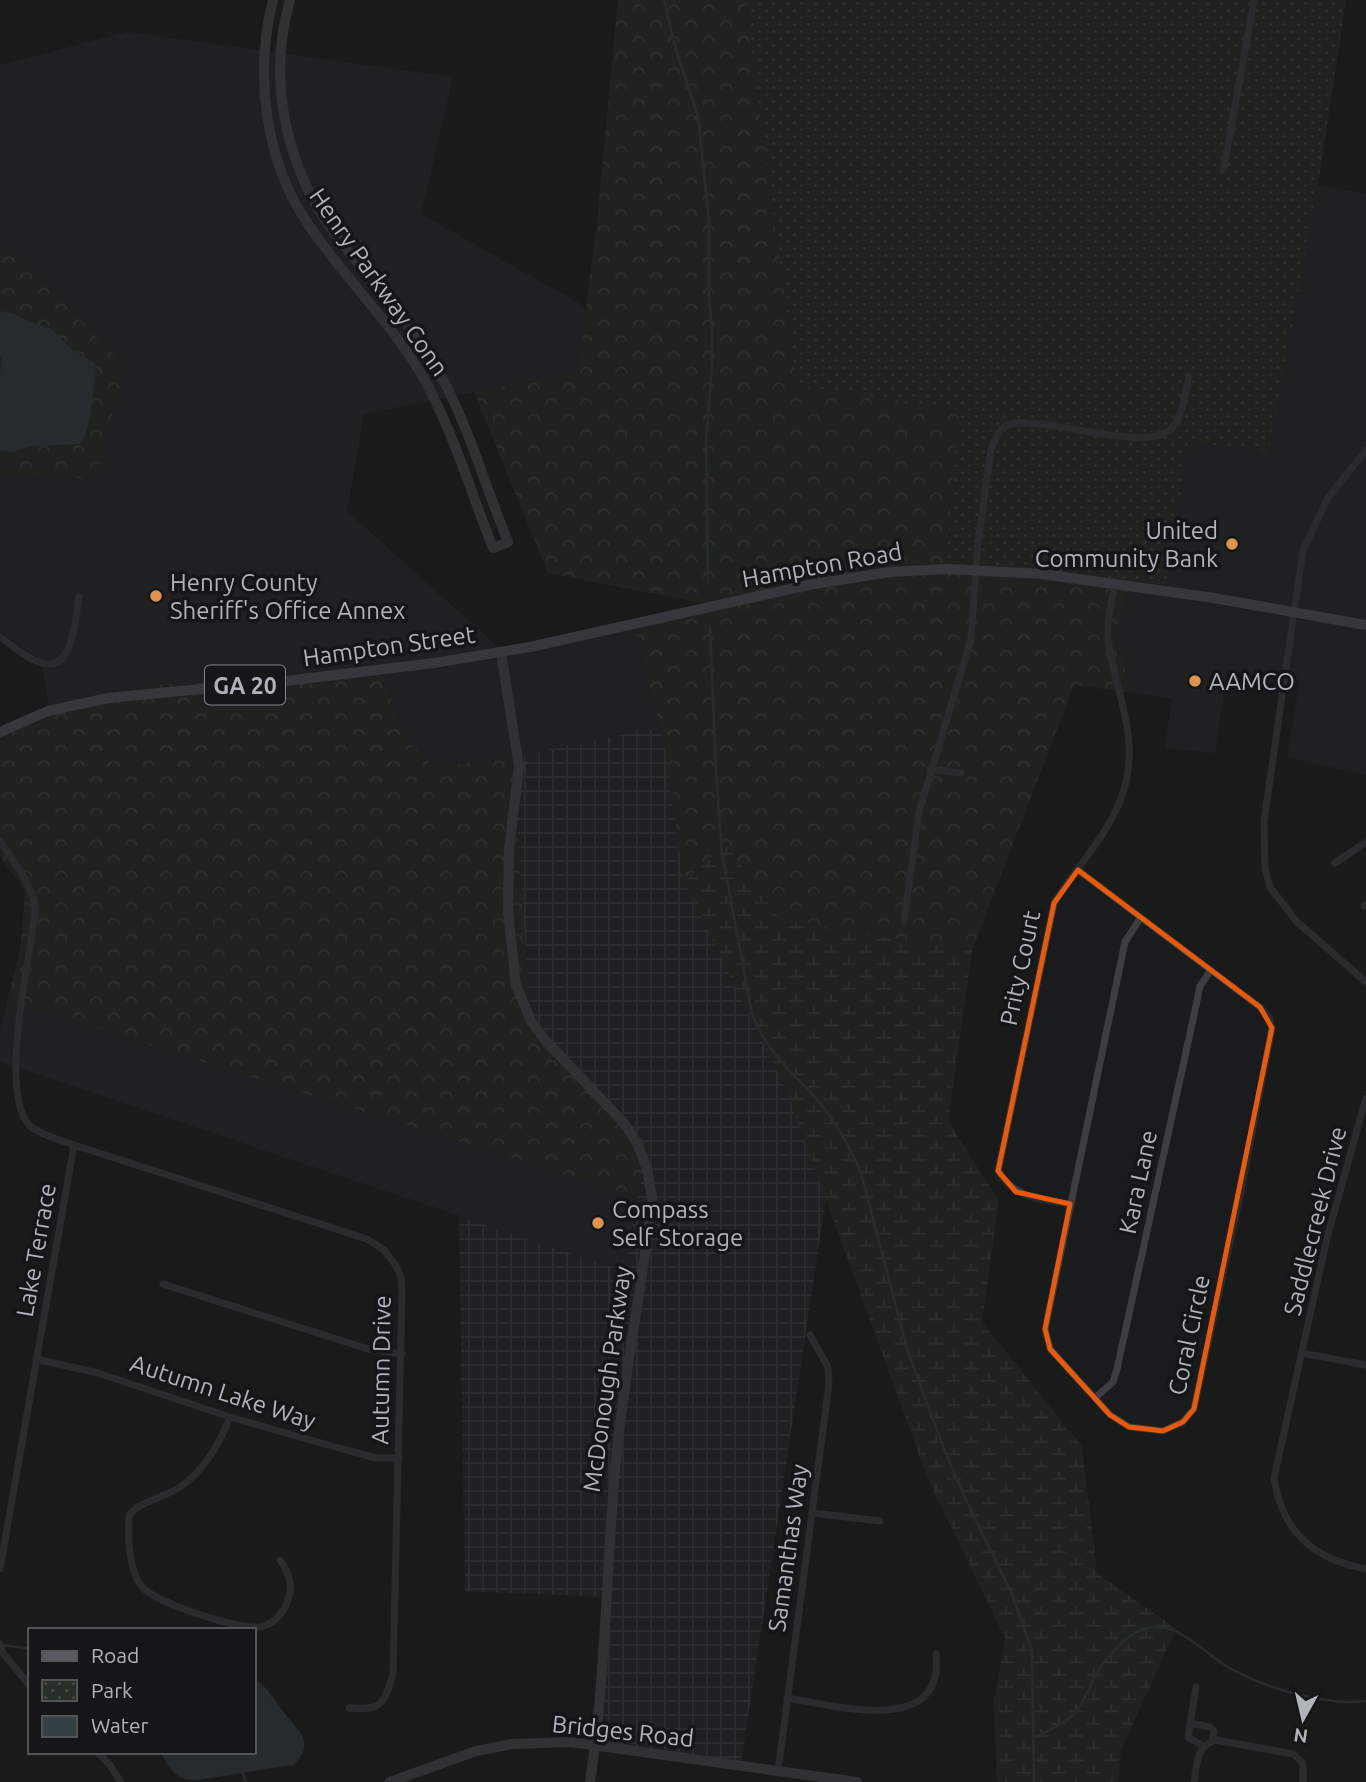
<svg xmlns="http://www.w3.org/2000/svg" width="1366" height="1782" font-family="Ubuntu,sans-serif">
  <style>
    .built { fill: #262729 }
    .industrial { fill: url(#industrial-grid) }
    .forest { fill: url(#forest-crowns) }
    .wetland { fill: url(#wetland-marsh) }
    .park { fill: url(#park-dots) }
    .water { fill: #354044 }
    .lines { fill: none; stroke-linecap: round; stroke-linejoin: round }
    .stream { stroke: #354044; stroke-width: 2.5 }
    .street { stroke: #3c3e41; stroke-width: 7 }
    .secondary { stroke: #4a4d51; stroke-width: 10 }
    .primary { stroke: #585b60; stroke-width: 10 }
    .marked { fill: none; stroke: #e8590c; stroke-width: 5; stroke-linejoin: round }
    .poi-dot { fill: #e0924f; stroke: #151617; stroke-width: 2.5 }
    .labels { text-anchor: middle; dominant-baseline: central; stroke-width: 7; stroke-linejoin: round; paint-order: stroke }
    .shield { fill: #151617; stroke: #808589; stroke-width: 2 }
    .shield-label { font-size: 23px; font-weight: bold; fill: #aeb4ba }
    .street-label { font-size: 24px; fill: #aeb4ba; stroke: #151617 }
    .poi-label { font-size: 24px; fill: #aeb4ba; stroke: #151617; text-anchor: start }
  </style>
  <defs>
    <pattern id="industrial-grid" width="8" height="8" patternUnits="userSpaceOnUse" patternTransform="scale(1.75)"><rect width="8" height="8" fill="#262729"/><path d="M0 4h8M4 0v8" fill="none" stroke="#434446"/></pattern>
    <pattern id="forest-crowns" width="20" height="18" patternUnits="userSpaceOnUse" patternTransform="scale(1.75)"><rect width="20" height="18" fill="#272e27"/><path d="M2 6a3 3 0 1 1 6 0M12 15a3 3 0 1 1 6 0" fill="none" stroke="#444a44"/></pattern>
    <pattern id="wetland-marsh" width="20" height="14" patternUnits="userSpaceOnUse" patternTransform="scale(1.75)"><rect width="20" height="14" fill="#272e27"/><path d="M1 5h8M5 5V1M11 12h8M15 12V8" fill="none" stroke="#444a44"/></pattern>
    <pattern id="park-dots" width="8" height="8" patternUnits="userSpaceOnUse" patternTransform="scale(1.75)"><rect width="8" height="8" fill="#272e27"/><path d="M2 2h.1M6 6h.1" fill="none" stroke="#444a44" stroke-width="1.8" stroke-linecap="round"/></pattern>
  </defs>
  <rect width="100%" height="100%" fill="#1a1b1c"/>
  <g class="built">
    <path d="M127,32L453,77L421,214L587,308L578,371L364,414L347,511L500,649L634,627L660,727L512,757L435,768L406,739L382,674L49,706L41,660L0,632V476L96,479L20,260L0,251V65Z"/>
    <path d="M1318,185L1366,194V775L1287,757L1300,681L1227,671L1215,753L1165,748L1172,698L1128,692L1120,630L1127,580L1167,585L1188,442L1269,452Z"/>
    <path d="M7,1001L638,1197L625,1271L0,1062V1032Z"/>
  </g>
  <path class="industrial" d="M660,727L664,742L684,882L785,1087L826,1198L741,1764L597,1744L606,1597L465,1591L459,1216L624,1271L648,1146L531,1023L512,757Z"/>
  <g class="forest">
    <path d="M618,0H745L797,385L960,408L946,559L1127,580L1120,630L1128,692L1074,685L972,950L885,938L780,919L726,845L684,882L664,742L634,627L702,603L548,573L474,392L578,370L597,223Z"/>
    <path d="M0,251L20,260L125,365L96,479L0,476Z"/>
    <path d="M382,674L406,739L435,768L512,757L531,1023L648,1146L638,1197L7,1001L21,946L25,892L0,856V731L49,706L155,685Z"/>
  </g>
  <path class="wetland" d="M726,844L780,919L885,938L972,950L948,1121L999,1201L982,1322L1082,1447L1097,1573L1176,1629L1121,1750L1118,1782H997L994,1702L1005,1638L928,1479L785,1087L684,882Z"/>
  <path class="park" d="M745,0H1346L1318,185L1269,452L1188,442L1167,585L946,559L959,409L797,385Z"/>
  <g class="water">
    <path d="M0,311L12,313L35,324L50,328L72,350L95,363L96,369C93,386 91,433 80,444L31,446L12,452L0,450V373L2,361L0,355Z"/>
    <path d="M254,1678C267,1686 273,1699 283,1711C298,1731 317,1742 293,1765L197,1780C176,1781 170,1769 160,1752H254Z"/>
  </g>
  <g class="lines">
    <g class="stream">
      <path d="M664,0L676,50L698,116L709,222V297L712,327V365L706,441L708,583"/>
      <path d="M710,627L716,771L722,853L752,1014C765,1052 795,1074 820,1103C837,1123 851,1150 861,1173L908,1352L944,1449L967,1502L1011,1592L1032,1650L1034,1782"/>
      <path d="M3,1645L30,1649"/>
      <path d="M1034,1738C1047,1731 1065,1724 1075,1713C1085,1702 1088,1689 1095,1676C1103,1662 1120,1641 1135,1633C1173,1611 1202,1654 1233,1670C1269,1689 1325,1706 1366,1701"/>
      <path d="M243,1773L246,1782"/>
    </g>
    <g class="street">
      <path d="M1224,168L1254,0"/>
      <path d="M1366,450L1328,498L1303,550L1264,821L1265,869L1270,887L1296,921L1366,982"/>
      <path d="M0,637C13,646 27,659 42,663C74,673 75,617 79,597"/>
      <path d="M930,769L961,773"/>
      <path d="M0,841C12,860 32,883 35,907C36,915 33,925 32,933C26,977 0,1095 30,1126C41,1135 60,1140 74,1145L367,1239L384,1250L395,1264L401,1277L402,1292L393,1673C385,1703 382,1711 349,1708"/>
      <path d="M1335,863L1366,842"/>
      <path d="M1078,870L1260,1007L1269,1017L1272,1028L1240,1196L1194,1409L1183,1422L1163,1431L1129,1427L1110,1415L1050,1349L1045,1329L1125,942L1141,917"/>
      <path d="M1364,906L1366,905"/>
      <path d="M904,921L919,812L971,639L978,542L991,450C994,443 997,432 1004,427C1027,409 1146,457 1172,428C1183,415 1185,392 1189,377"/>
      <path d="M1366,1098L1327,1238L1274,1478C1282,1532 1313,1559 1366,1569"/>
      <path d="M1070,1204C1041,1200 1014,1198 998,1171L1054,903C1077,866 1109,835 1123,793C1141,736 1115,693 1108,639C1106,622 1112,602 1114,585"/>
      <path d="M163,1284L368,1349L402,1354"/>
      <path d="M1302,1353L1366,1365"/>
      <path d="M36,1359L98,1373L230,1417L321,1443L376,1458H399"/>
      <path d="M1096,1397L1113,1382L1117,1369L1194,1015L1200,986L1211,970"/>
      <path d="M230,1417C220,1443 206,1468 183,1485C166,1498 143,1499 129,1515C128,1537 128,1571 143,1588C157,1603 245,1633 264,1626C276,1622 284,1611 288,1600C294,1585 288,1571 280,1560"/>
      <path d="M812,1513L880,1521"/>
      <path d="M0,1569L74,1145"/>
      <path d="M0,1644L3,1653L30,1686"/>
      <path d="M1196,1687L1188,1737L1203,1746"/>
      <path d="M787,1698C834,1705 945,1738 936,1654"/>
      <path d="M1190,1723L1210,1727L1214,1731L1212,1741"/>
      <path d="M97,1752L109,1764L121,1782"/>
      <path d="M778,1771L829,1384L828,1367L810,1335"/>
      <path d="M1194,1782C1197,1764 1196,1746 1216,1740L1293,1754L1303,1763V1782"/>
    </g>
    <g class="secondary">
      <path d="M273,0C254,74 265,161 308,224C343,276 388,319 420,372C452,427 470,490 493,548L508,542C483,481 466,416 432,360C403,311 360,271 328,224C284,159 268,76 290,0"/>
      <path d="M501,652L519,767L509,849L508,911L516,985L531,1021L545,1040L624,1123L637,1143L647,1169L652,1198C643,1285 624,1372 616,1460C606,1568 606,1675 590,1782"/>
      <path d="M390,1782L476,1751L512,1744L571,1742L857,1782"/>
    </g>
    <path class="primary" d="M0,732L48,711L108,698L294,680L434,663L530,647L808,585L889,572L948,569L1042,574L1214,598L1366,625"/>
  </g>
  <path d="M0 0H1366V1782H0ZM1078,870L1260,1007L1272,1028L1194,1409L1183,1422L1163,1431L1129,1427L1110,1415L1050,1349L1045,1329L1070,1204L1016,1192L998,1171L1054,903Z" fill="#1a1b1c" fill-opacity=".55" fill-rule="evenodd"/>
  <path class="marked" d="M1078,870L1260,1007L1272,1028L1194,1409L1183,1422L1163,1431L1129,1427L1110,1415L1050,1349L1045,1329L1070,1204L1016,1192L998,1171L1054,903Z"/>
  <g class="poi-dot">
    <circle cx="1232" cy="544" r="7"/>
    <circle cx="156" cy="596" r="7"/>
    <circle cx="1195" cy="681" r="7"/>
    <circle cx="598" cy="1223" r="7"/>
  </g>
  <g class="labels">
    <rect class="shield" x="205" y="665.5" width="80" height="39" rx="5"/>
    <g class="shield-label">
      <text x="245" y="685">GA 20</text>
    </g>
    <g class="street-label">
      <text transform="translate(379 282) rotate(55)">Henry Parkway Conn</text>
      <text transform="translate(822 565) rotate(-10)">Hampton Road</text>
      <text transform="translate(389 646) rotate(-8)">Hampton Street</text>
      <text transform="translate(1020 968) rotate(-78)">Prity Court</text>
      <text transform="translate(1138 1182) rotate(-78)">Kara Lane</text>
      <text transform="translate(1315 1221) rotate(-76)">Saddlecreek Drive</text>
      <text transform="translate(36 1250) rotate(-80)">Lake Terrace</text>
      <text transform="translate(1189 1335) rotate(-78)">Coral Circle</text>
      <text transform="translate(381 1370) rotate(-89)">Autumn Drive</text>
      <text transform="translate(607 1379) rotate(-82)">McDonough Parkway</text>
      <text transform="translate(223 1392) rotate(18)">Autumn Lake Way</text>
      <text transform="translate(788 1548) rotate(-82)">Samanthas Way</text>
      <text transform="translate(623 1731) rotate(6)">Bridges Road</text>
    </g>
    <g class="poi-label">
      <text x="1218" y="530" text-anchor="end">United<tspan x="1218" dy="28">Community Bank</tspan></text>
      <text x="170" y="582">Henry County<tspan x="170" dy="28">Sheriff's Office Annex</tspan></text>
      <text x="1209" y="681">AAMCO</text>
      <text x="612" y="1209">Compass<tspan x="612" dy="28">Self Storage</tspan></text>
    </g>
  </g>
  <rect x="28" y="1628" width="228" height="126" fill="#151617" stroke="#525558" stroke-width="2"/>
  <rect x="42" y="1651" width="35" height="10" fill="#585b60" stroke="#525558" stroke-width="2"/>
  <text x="91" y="1663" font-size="21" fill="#aeb4ba">Road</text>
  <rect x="42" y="1680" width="35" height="21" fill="url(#park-dots)" stroke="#525558" stroke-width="2"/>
  <text x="91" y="1698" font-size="21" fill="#aeb4ba">Park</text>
  <rect x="42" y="1716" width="35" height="21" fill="#354044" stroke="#525558" stroke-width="2"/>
  <text x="91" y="1733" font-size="21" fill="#aeb4ba">Water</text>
  <g transform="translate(1303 1719) rotate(188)" stroke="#151617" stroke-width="5" paint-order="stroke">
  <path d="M0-5L12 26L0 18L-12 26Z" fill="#aeb4ba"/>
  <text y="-10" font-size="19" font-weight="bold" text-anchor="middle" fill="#aeb4ba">N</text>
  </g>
</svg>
